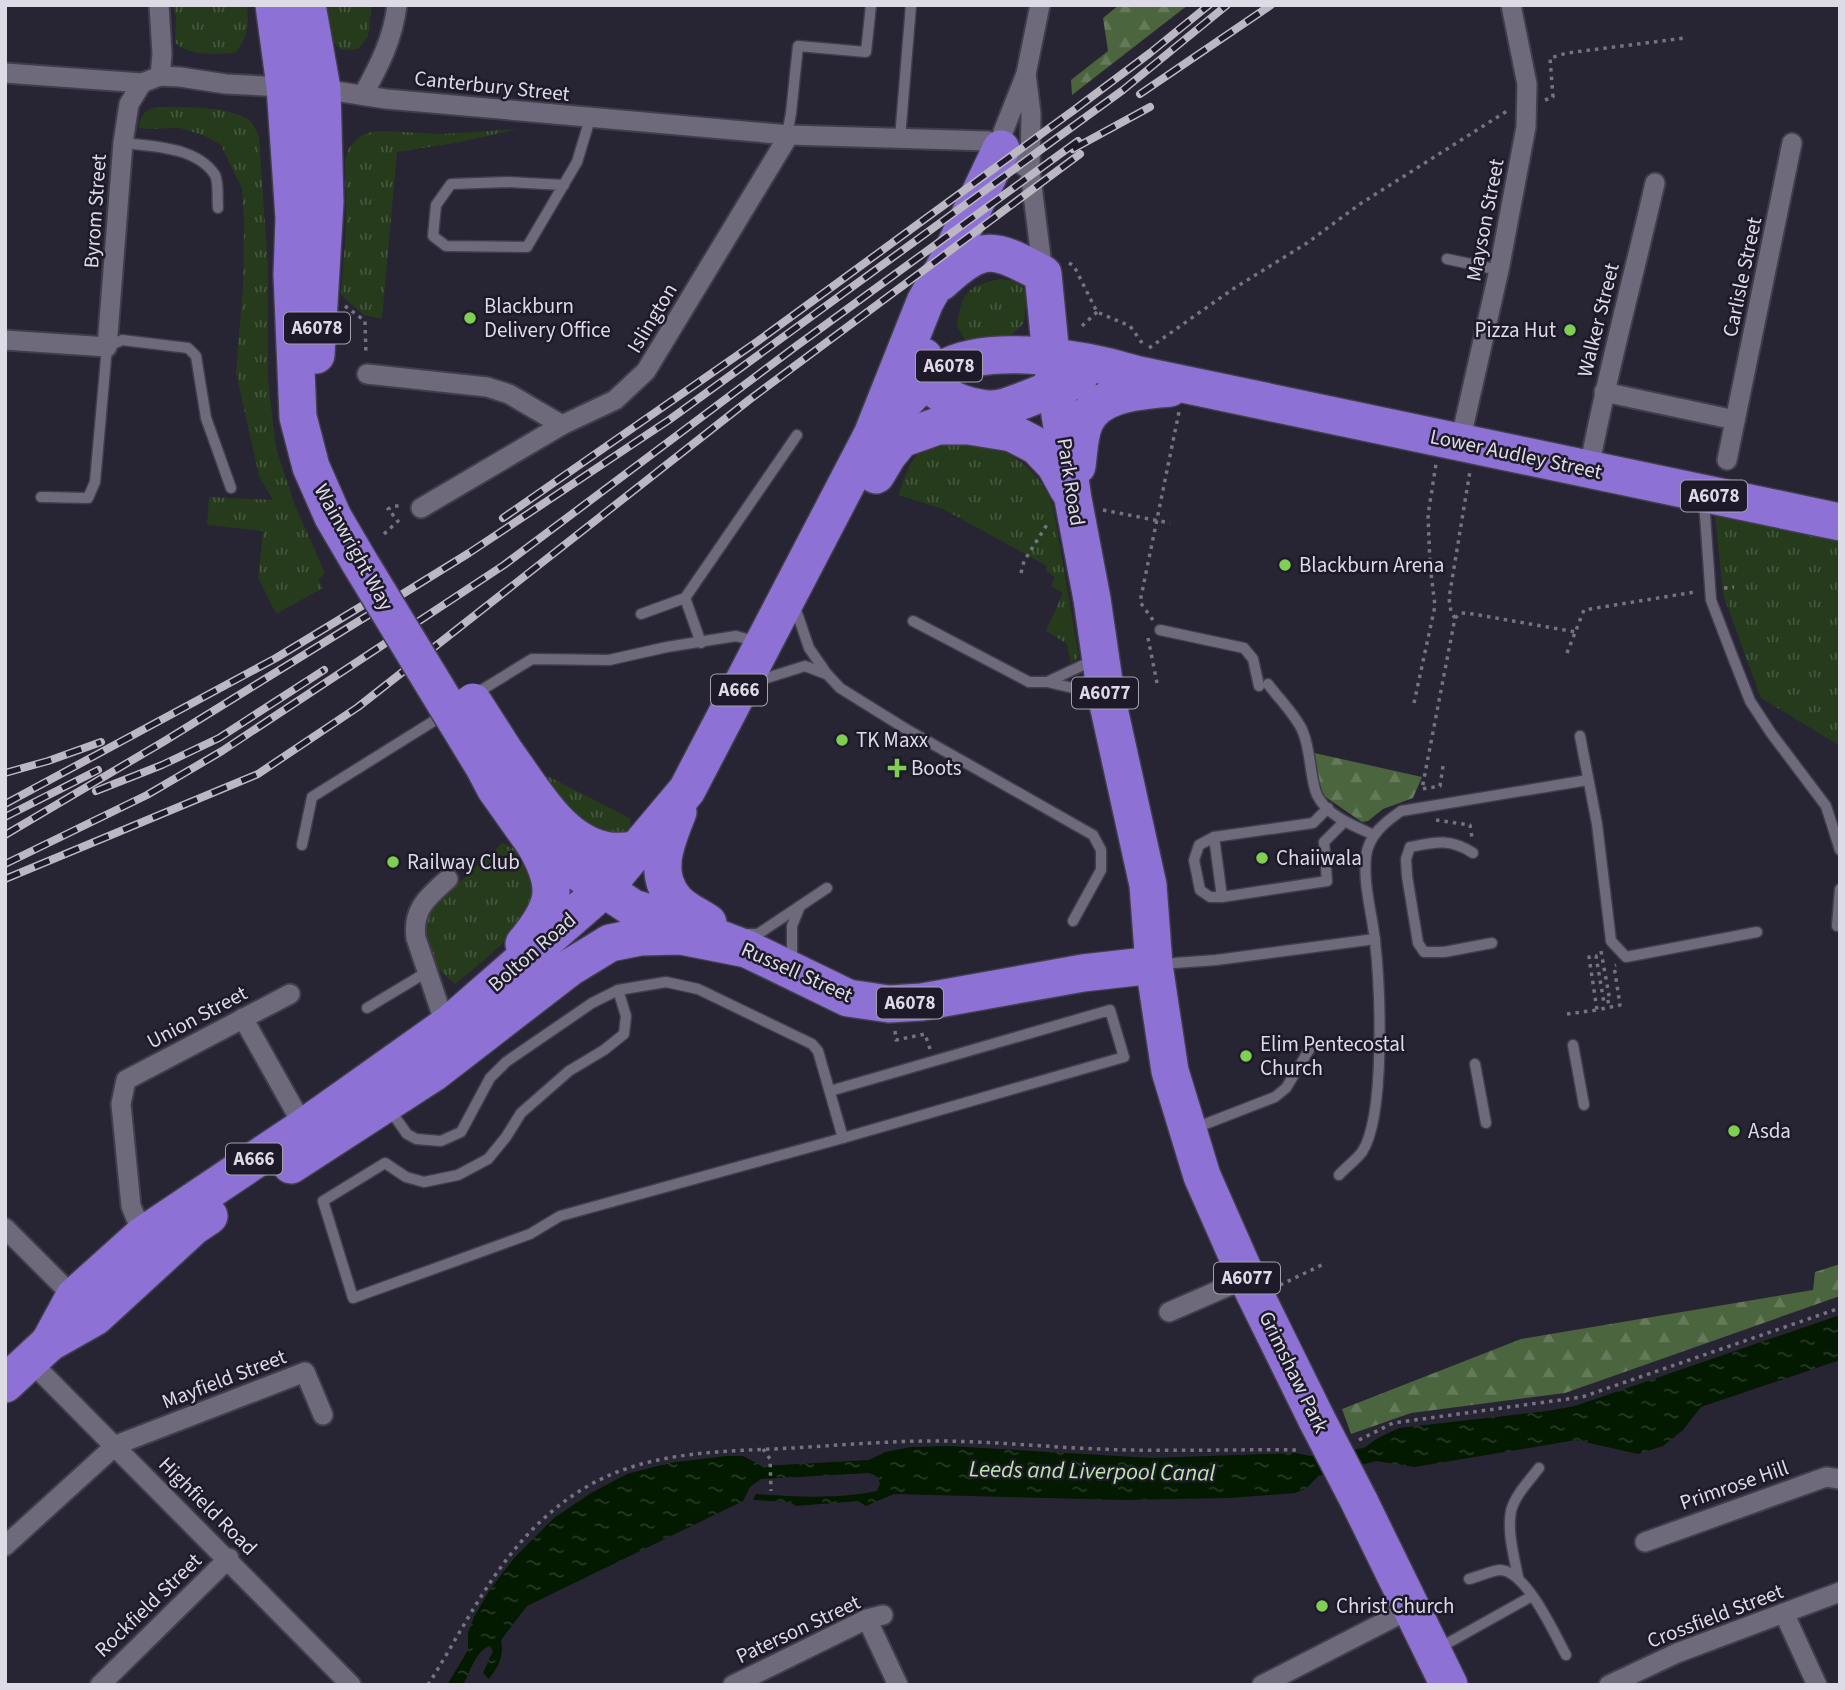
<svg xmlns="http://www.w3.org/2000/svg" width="1845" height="1690" font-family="'Source Sans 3',sans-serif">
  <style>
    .grass { fill: url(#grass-tufts) }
    .forest { fill: url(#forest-firs) }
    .water { fill: url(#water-ripples) }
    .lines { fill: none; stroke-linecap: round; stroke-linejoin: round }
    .lane-casing { stroke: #413e4b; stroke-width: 13 }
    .street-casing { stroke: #413e4b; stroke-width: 23 }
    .highway-casing { stroke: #413e4b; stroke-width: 40 }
    .path { stroke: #75737f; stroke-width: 3.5; stroke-dasharray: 3.5 5; stroke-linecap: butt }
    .lane { stroke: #6e6a7c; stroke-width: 10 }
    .street { stroke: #6e6a7c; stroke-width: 19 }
    .highway { stroke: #8d71d4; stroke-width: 37 }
    .rail-casing { stroke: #bbb8c3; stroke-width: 8 }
    .rail { stroke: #1e1a29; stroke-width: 5; stroke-dasharray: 16; stroke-linecap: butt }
    .highway-bridge-casing { stroke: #413e4b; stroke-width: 40; stroke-linecap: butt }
    .highway-bridge { stroke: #8d71d4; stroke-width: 37 }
    .poi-dot { fill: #7fd052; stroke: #1e1a29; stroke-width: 2.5 }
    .labels { text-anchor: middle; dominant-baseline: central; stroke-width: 5; stroke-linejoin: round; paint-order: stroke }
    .shield { fill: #1e1a29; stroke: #a4a1ad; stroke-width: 2 }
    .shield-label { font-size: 19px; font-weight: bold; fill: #dddbe5 }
    .street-label { font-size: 21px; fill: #dddbe5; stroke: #1e1a29 }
    .poi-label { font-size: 21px; fill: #dddbe5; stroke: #1e1a29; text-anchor: start }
    .water-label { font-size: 23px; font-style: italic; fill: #bbe7a7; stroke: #1e1a29 }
  </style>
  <defs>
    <pattern id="grass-tufts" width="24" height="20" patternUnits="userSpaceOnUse" patternTransform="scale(1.75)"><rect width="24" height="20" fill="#263b1c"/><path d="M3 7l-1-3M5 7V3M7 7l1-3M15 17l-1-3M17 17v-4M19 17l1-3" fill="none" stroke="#45573d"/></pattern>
    <pattern id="forest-firs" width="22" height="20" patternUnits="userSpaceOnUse" patternTransform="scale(1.75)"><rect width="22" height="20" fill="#4b653e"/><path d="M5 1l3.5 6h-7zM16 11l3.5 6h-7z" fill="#647a5a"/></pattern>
    <pattern id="water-ripples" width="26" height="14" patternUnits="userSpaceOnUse" patternTransform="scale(1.75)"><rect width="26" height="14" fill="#031900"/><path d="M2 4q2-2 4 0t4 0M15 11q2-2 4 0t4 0" fill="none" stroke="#273a25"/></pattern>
  </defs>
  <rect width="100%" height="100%" fill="#272433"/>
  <g class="grass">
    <path d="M172,5H247C249,24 248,38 235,53C214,54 192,57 175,43L176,16Z"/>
    <path d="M325,5H372L368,37L358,49L341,50L329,37Z"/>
    <path d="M156,107C179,107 234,105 251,122C254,125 257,132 259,137L268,267V379L276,448L294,503L325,573L318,580L323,588L276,614L258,577L263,531L207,525L209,497L273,500L259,476L236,373L243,286L244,222L242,189L221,145L203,135L180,128L144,129L138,127C141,115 144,110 156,107Z"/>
    <path d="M518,129L456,143L397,152L382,319L364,315L341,295L346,225L345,160L349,148L359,137L371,132L383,131L443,134Z"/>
    <path d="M1000,279L1016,281L1027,292L1024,323L1005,341L976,346L965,340L957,326C961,293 967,286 1000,279Z"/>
    <path d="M942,440C957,442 976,442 992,447C1020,456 1044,478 1053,507L1079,657L1071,663L1067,644L1046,631L1063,593L1051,586L1055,577L1046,571L1047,566L943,509L898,495C910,466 910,451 942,440Z"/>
    <path d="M1713,496L1840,522V746L1761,698L1723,594Z"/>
    <path d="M547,776L630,818L631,826L625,833L586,832L546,780Z"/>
    <path d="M502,843C518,848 524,857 530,873C533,883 536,893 534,904C530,925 473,969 455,984L439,970L422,930L426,913Z"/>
  </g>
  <g class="forest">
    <path d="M1119,5H1188L1072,95L1071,80L1108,51L1103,18Z"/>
    <path d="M1310,752L1422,777L1413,798L1383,809L1368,821L1362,822L1321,794Z"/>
    <path d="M1840,1264V1296L1565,1393L1411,1413L1351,1434L1342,1409L1521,1339L1813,1290L1815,1272Z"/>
  </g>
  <path class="water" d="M1840,1315V1360L1701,1407L1683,1430L1663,1446L1638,1454L1576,1440L1415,1467L1376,1461L1318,1476L1307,1488L1295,1493L1230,1498L1124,1500L894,1494L866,1506L858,1501L796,1506L790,1502L753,1500L756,1494C796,1497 838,1499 877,1491L880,1484L878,1478L869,1473L761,1479L750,1487L743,1501L527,1606L501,1640C504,1657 499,1665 489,1679L483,1673L493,1651L490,1646C476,1650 470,1672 463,1685H447L468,1650V1633L474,1617L489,1591L514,1558L554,1518L591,1493L627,1474L669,1463L726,1456H743L762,1466L869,1460L885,1452L911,1447L949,1446L1152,1458L1296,1453L1310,1456L1364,1448L1378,1438L1399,1428L1547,1411L1575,1406Z"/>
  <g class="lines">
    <g class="lane-casing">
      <g id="lane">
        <path d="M787,135L791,113L798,46L866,52L871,5"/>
        <path d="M900,138L911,5"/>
        <path d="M123,143C152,146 197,147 215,175C219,183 217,199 218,208"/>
        <path d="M564,185L507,182L451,184L436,205L433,236L446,246L527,247L577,162L590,119"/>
        <path d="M1447,259L1499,270"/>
        <path d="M41,497L88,498L95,482L107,347L122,340L188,348L196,356L206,418L231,488"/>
        <path d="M1704,501L1711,600L1732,655L1750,701L1771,733L1826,806L1840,850"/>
        <path d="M795,607L809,648L827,674L840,688L906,729L1093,835L1101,850V870L1073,921"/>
        <path d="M641,614L685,598"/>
        <path d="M913,621L1029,682H1047L1099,694"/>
        <path d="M1160,630L1244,648L1253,659L1259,686"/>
        <path d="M701,643L685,598L797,435"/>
        <path d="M754,682L805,666L826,674"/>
        <path d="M1047,682L1094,660"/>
        <path d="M1268,684C1279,699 1296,715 1303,732C1311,751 1310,780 1317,795C1327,816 1354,826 1374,835"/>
        <path d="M475,694L532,659L609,660L667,647L736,636L758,642"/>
        <path d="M1580,736L1597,824L1611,941L1626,957L1757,932"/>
        <path d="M1328,808L1313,823L1214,837L1199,845L1194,860L1200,890L1210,897H1222L1327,881L1324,842L1344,822"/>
        <path d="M1214,837L1222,897"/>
        <path d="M302,845L312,797L445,714"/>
        <path d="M1473,853C1450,838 1435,842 1410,847L1406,859L1407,876L1418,943L1424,952H1444L1492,943"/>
        <path d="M1837,926L1840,889"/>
        <path d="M747,934H758L827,888"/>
        <path d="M797,962L792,956V926L800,906"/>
        <path d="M1161,964L1216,960L1375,939"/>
        <path d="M618,990L626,1016L624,1034L604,1050L569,1071L521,1113L506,1137L488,1159L458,1175L424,1182L406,1177L385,1163L323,1201L353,1298L530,1234L560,1216L843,1138L1124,1057L1110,1010L830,1091"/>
        <path d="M367,1008L427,972"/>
        <path d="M1573,1045L1584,1105"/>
        <path d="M1475,1064L1486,1123"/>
        <path d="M390,1110L407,1134L416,1139L441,1141L461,1132L490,1078L506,1062L592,1003L618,990L666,982L698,989L812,1044L818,1051L843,1138"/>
        <path d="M1195,1128L1275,1097L1286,1088L1309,1050"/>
        <path d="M1339,1175C1346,1167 1356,1160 1362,1152C1386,1116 1380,986 1375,941C1372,913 1363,885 1366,856C1369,835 1384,823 1401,811L1588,780"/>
        <path d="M1518,1577C1514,1556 1507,1532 1511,1511C1515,1495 1529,1481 1539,1468"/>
        <path d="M1469,1579C1478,1577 1492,1570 1501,1570C1527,1572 1555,1635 1566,1655"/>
        <path d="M1439,1648L1532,1596"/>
      </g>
    </g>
    <g class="street-casing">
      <g id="street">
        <path d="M159,5L162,54L160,76"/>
        <path d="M5,73L142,83L160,76L180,77L226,84L322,89L386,99L789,135L988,141L1030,170"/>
        <path d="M1026,74L1031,114L1030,170L1043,274"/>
        <path d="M363,95C379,66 393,39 397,5"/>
        <path d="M1001,149L1003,132L1026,74L1040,5"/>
        <path d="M5,340L107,347L123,143L129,104L142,83"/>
        <path d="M367,374L487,387L509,394L562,425"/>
        <path d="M1604,392L1735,420"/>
        <path d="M1460,442L1499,270L1526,127L1527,84L1511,5"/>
        <path d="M1727,460L1792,143"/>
        <path d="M1589,469C1607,373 1633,279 1655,183"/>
        <path d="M421,508L562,425L615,400L646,371L789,135"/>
        <path d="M243,1018L304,1127"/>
        <path d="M446,1027L416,938C412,909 428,897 448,879"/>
        <path d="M5,1228L74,1297"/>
        <path d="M143,1235L131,1206L121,1104L126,1080L290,994"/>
        <path d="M1169,1312L1247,1278"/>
        <path d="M30,1361L351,1685"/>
        <path d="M1645,1542L1826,1477L1840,1479"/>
        <path d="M5,1546L116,1445L305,1372L323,1415"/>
        <path d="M1784,1613L1817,1685"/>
        <path d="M867,1619L898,1685"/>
        <path d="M100,1685L229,1558"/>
        <path d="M733,1685L867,1619L883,1615"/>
        <path d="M1262,1685L1410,1609"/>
        <path d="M1609,1685L1677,1653L1840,1592"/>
      </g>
    </g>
    <g class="highway-casing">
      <g id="highway">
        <path d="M274,5L285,86L294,218L292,275L298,417L311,467L333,517L360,563"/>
        <path d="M307,5L322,89L325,202L316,355"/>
        <path d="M941,282C984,242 994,248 1043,274L1051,356L1073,499L1092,599L1106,695L1148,885L1154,965L1170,1071L1202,1176L1247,1278L1317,1420"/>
        <path d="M924,357C925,364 925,373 928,379C937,399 981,413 1001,408C1027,401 1052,387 1078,380"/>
        <path d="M883,424C902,405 920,382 943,369C989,342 1086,359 1135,374L1840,522"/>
        <path d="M1077,466C1079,452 1079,435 1085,422C1098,392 1142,391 1170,388"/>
        <path d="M876,475L888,455L901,439L938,426H969L1012,433L1037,446L1055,465L1068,489"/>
        <path d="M505,752C532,788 560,844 609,851C618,852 628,851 637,850"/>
        <path d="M484,767L495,788L534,843L633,908L665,918L747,949L848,998L889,1004L922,1002L1083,973L1154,965"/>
        <path d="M678,812C667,840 651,874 676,901C684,910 698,916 708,923"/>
        <path d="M524,944C556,906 560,887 534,843"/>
        <path d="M291,1165L433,1073L569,968L610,943L640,937L681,936L747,949"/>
        <path d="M49,1343L74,1297L143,1235L304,1127L452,1022L603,890L687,790L872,435L925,302L948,261L1001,149"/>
        <path d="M5,1384L49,1343L95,1317L194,1226L209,1216"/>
        <path d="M1359,1501L1449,1685"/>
      </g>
    </g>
    <g class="path">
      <path d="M1545,100L1553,97L1550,58L1567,53L1685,38"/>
      <path d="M1069,263L1074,266L1097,312L1130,326L1145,347"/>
      <path d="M345,306L365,321L366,355"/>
      <path d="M1082,326L1097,312"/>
      <path d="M1149,348L1233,289L1307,243L1360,204L1507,111"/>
      <path d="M1103,510L1170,523"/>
      <path d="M384,534L398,521L388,509L394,506H402"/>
      <path d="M1021,573L1024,561L1048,523"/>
      <path d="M1724,588L1734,587"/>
      <path d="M1455,618L1461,613L1473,614L1576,632"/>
      <path d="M1153,620L1140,602L1179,412"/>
      <path d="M1148,638L1157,683"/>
      <path d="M1567,653L1584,610L1695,592"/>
      <path d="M1414,703L1435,606L1430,565L1428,515L1436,464"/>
      <path d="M1443,766L1440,786L1422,789L1455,618L1451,612L1449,598L1470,471"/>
      <path d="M1436,820L1470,825L1472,838"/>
      <path d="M1601,951L1610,1001L1604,1003L1596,956L1589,957L1597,1010L1620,1005L1614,966L1616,965"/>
      <path d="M1567,1014L1597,1010"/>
      <path d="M895,1031L896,1040L925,1034L930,1049"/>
      <path d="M1280,1285L1326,1263"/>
      <path d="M1359,1440L1393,1423L1582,1397L1840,1308"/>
      <path d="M763,1449L770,1459L771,1491"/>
      <path d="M428,1685C472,1615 503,1542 575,1494C640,1450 718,1452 793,1448C841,1445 888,1441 936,1441C990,1441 1045,1447 1099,1449C1166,1452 1233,1449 1300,1450"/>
    </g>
    <use href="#lane" class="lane"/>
    <use href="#street" class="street"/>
    <use href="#highway" class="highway"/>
    <g class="rail-casing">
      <g id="rail">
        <path d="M1140,94L1271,5"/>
        <path d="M1073,149L1150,107"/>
        <path d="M503,518L758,341L1074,110L1150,53L1209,5"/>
        <path d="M5,773L48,761L101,742"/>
        <path d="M96,791L162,765L219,738L324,670"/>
        <path d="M5,804L276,658L393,587"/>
        <path d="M5,817L98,770"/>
        <path d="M5,835L163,742L469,553L669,420L1123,90L1227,5"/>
        <path d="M5,864L147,795L222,751L504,565L795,347L1078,141"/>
        <path d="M5,879L258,774L358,707L749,400L1080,154"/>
      </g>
    </g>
    <use href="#rail" class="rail"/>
    <g class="highway-bridge-casing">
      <g id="highway-bridge">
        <path d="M360,563L484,767"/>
        <path d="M473,702L505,752"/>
        <path d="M1317,1420L1359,1501"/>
      </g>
    </g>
    <use href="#highway-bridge" class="highway-bridge"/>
  </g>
  <g class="poi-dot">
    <circle cx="470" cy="318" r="7"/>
    <circle cx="1570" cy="330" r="7"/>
    <circle cx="1285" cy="565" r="7"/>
    <circle cx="842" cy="740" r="7"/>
    <path d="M893.5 757.5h7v7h7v7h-7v7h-7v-7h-7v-7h7z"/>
    <circle cx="1262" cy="858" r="7"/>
    <circle cx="393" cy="862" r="7"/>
    <circle cx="1246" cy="1056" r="7"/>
    <circle cx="1734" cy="1131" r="7"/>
    <circle cx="1322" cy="1606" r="7"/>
  </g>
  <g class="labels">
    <g class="shield">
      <rect x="284" y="312.5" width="66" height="31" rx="5"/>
      <rect x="916" y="350.5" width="66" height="31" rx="5"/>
      <rect x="1681" y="480.5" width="66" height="31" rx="5"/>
      <rect x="711" y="674.5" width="56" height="31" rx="5"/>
      <rect x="1072" y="677.5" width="66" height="31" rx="5"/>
      <rect x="877" y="987.5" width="66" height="31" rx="5"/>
      <rect x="226" y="1143.5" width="56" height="31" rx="5"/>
      <rect x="1214" y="1262.5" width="66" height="31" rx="5"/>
    </g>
    <g class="shield-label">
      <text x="317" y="328">A6078</text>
      <text x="949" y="366">A6078</text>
      <text x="1714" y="496">A6078</text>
      <text x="739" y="690">A666</text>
      <text x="1105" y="693">A6077</text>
      <text x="910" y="1003">A6078</text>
      <text x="254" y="1159">A666</text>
      <text x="1247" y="1278">A6077</text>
    </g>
    <g class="street-label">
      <text transform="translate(492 86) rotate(6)">Canterbury Street</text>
      <text transform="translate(95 211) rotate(-86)">Byrom Street</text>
      <text transform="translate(1485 220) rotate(-79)">Mayson Street</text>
      <text transform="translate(1742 277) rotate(-78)">Carlisle Street</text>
      <text transform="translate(652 318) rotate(-59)">Islington</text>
      <text transform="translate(1598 320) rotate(-76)">Walker Street</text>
      <text transform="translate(1516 454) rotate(12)">Lower Audley Street</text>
      <text transform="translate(1071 482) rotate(81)">Park Road</text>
      <text transform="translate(354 547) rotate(61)">Wainwright Way</text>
      <text transform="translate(532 952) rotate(-41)">Bolton Road</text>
      <text transform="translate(797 972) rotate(24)">Russell Street</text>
      <text transform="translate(197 1017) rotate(-28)">Union Street</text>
      <text transform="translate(1294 1372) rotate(64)">Grimshaw Park</text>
      <text transform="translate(224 1379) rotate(-21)">Mayfield Street</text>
      <text transform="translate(1734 1485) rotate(-19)">Primrose Hill</text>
      <text transform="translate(208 1506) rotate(45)">Highfield Road</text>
      <text transform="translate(148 1605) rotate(-44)">Rockfield Street</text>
      <text transform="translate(1715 1616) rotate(-21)">Crossfield Street</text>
      <text transform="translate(798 1629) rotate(-25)">Paterson Street</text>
    </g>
    <g class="poi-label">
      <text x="484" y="306">Blackburn<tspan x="484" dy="24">Delivery Office</tspan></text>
      <text x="1556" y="330" text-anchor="end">Pizza Hut</text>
      <text x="1299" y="565">Blackburn Arena</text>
      <text x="856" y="740">TK Maxx</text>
      <text x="911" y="768">Boots</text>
      <text x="1276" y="858">Chaiiwala</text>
      <text x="407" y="862">Railway Club</text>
      <text x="1260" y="1044">Elim Pentecostal<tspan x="1260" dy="24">Church</tspan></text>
      <text x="1748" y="1131">Asda</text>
      <text x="1336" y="1606">Christ Church</text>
    </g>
    <g class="water-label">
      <text transform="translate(1092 1471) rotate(1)">Leeds and Liverpool Canal</text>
    </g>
  </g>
  <rect width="1845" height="1690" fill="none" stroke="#dddbe5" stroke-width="14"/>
</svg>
